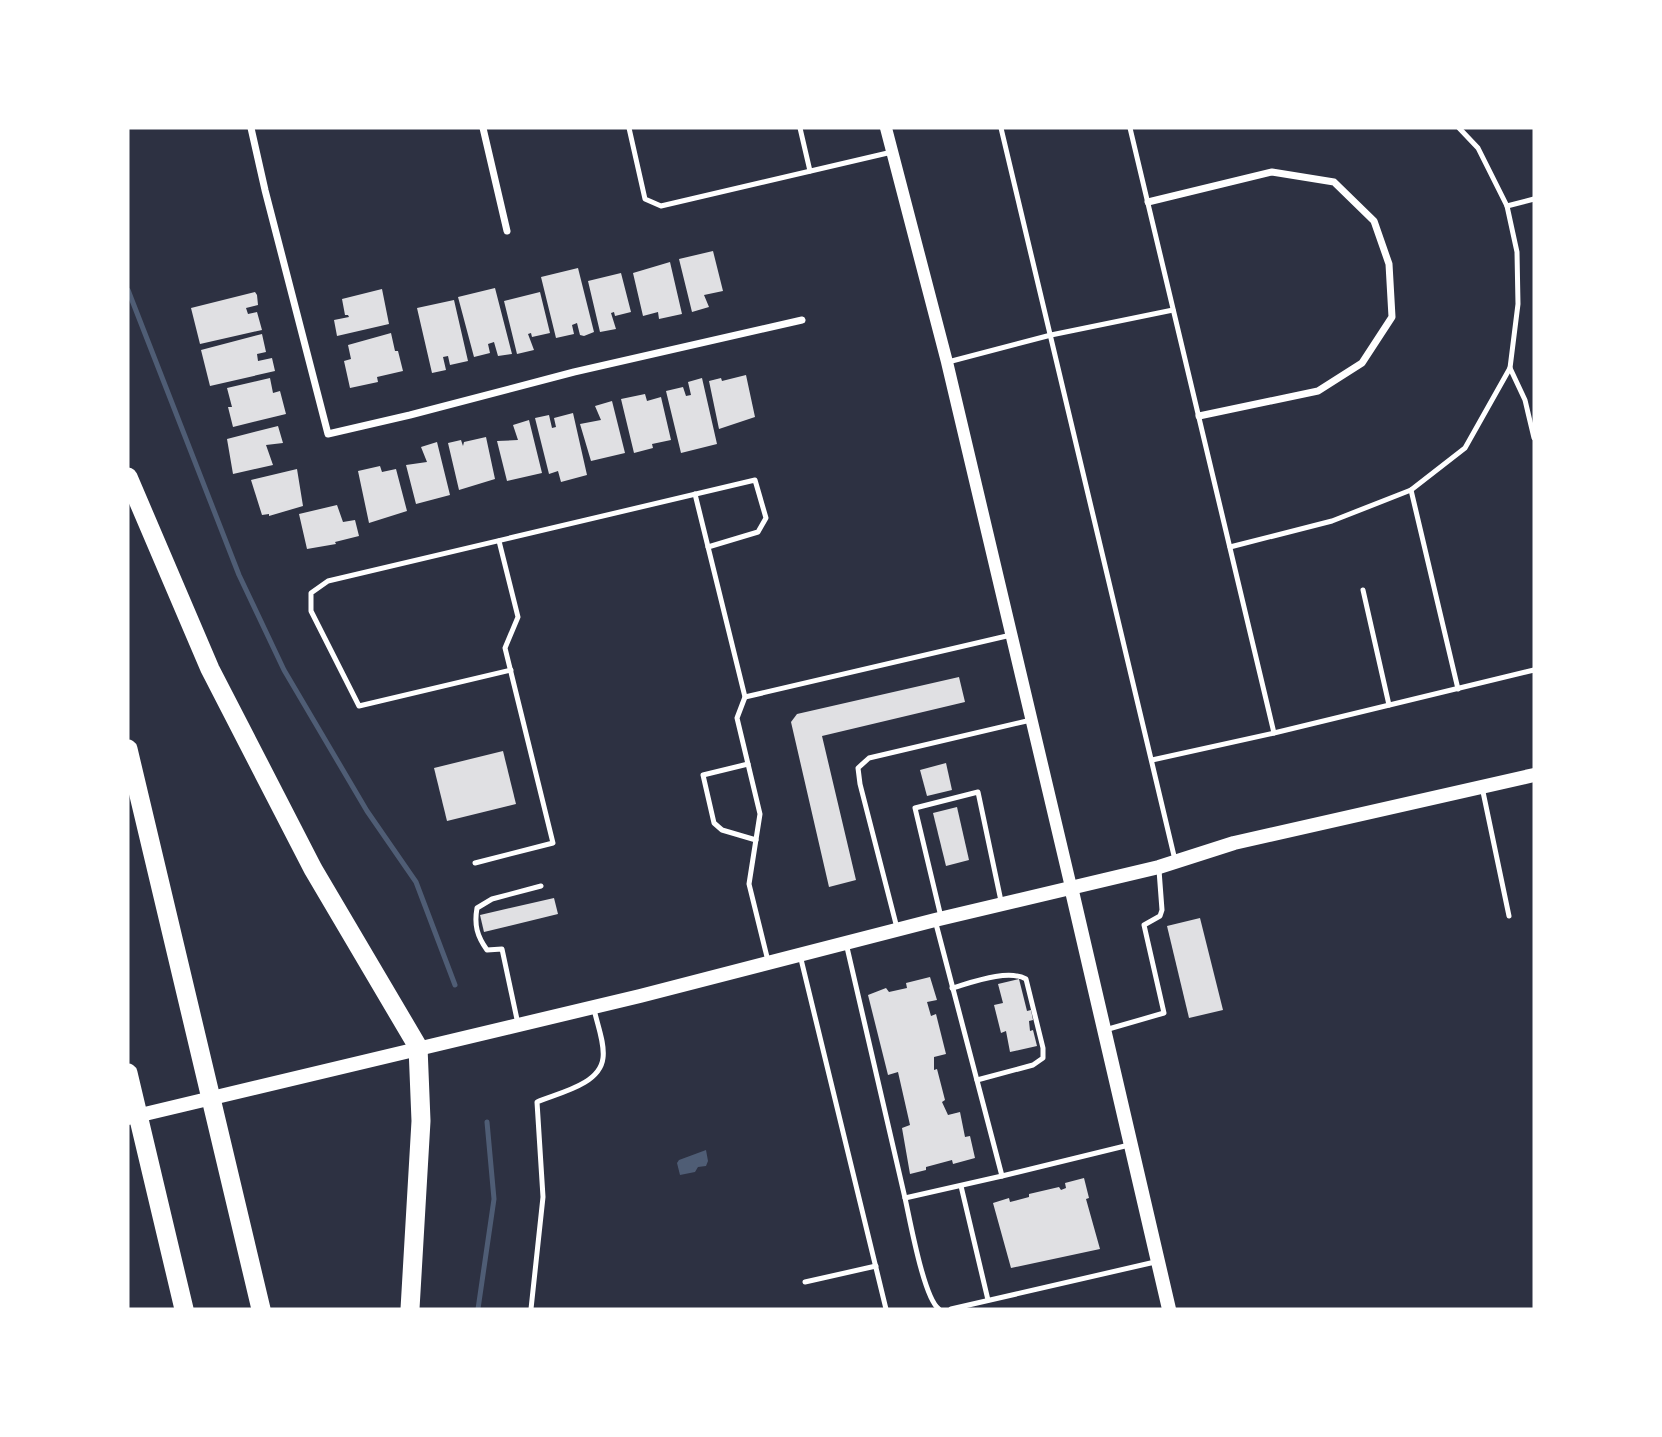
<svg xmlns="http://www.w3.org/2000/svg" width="1662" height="1437" font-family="Raleway,sans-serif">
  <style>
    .water { fill: #4f5d75 }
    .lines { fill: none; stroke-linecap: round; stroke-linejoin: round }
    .stream { stroke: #4f5d75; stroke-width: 5 }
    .building { fill: #e0e0e3 }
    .service { stroke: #fff; stroke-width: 5 }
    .minor { stroke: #fff; stroke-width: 7 }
    .tertiary { stroke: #fff; stroke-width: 12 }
    .secondary { stroke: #fff; stroke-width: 14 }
    .motorway { stroke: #fff; stroke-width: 19 }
  </style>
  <rect width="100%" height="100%" fill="#2d3142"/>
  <path class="water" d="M706,1150L708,1161L706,1166L698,1167L695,1172L680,1175L677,1163L679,1160Z"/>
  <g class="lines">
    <g class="stream">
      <path d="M128,290L239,575L284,670L367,811L416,882L455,985"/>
      <path d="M478,1309L494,1199L487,1122"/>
    </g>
  </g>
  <g class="building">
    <path d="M713,251L723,291L704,295L709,307L692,312L679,259Z"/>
    <path d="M670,262L682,314L659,319L658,312L643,316L633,273Z"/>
    <path d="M578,268L594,332L584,336L580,335L577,323L572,325L574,334L556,338L541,277Z"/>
    <path d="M621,273L631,312L615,316L614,312L611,313L616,329L600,332L588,281Z"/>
    <path d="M495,288L512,354L498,356L494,342L488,344L490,353L474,357L458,297Z"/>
    <path d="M382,289L389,324L337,336L334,320L349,317L348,315H345L342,299Z"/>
    <path d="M255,292L257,295L258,305L246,308L248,314L257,312L262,330L200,344L191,308Z"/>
    <path d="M540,292L550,333L532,337L531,333L528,334L534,350L517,354L504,301Z"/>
    <path d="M454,300L468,361L450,365L448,356L443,357L446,370L432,373L417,308Z"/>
    <path d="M391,333L395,351H398L403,371L377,377L378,382L350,388L344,361L351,359L348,345Z"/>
    <path d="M262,334L266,352L257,354L258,361L272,358L275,371L210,386L201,350Z"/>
    <path d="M746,375L755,417L719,429L709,381L721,378L722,381Z"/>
    <path d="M270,378L273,393L280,391L286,414L233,427L228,407H232L227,388Z"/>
    <path d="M702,378L717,444L681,453L666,391L683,387L686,396L691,395L688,382Z"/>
    <path d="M645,394L647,401L661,397L671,440L652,444L653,448L634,453L621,399Z"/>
    <path d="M612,401L625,453L591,461L580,424L601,420L595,406Z"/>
    <path d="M573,413L587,475L561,482L558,471L549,474L535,418L549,415L552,428L556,427L554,418Z"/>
    <path d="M529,420L542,473L507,481L497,441L518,440L513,425Z"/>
    <path d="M278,426L283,443L266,445L273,465L233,474L227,439Z"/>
    <path d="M486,437L495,479L459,490L448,443L461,440L463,446L464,442Z"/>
    <path d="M437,442L450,495L416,504L406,465L427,462L421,447Z"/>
    <path d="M380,466L382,472L396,469L407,511L369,523L358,471Z"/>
    <path d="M297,469L303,506L269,516V514L262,515L251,480Z"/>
    <path d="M337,505L343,522L355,520L359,536L335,542L336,544L307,549L299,514Z"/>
    <path d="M959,677L965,702L822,736L856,880L829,887L791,722L797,714Z"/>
    <path d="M503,751L516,804L447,821L434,768Z"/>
    <path d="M946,763L952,790L927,796L920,770Z"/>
    <path d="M957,807L969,860L946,866L933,813Z"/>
    <path d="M554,898L558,914L484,932L480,915Z"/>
    <path d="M1200,918L1223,1010L1189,1018L1167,926Z"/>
    <path d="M930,977L937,1000L927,1002L931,1016L936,1014L946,1054L934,1057V1070L937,1069L945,1100L942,1102L948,1115L960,1112L965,1137L970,1136L975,1158L953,1164L952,1160L926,1167V1170L910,1174L902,1128L910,1125L898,1072L888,1075L868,995L886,988L889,992L907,988L906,983Z"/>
    <path d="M1019,979L1027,1011L1031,1010L1033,1020L1029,1021L1030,1031L1033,1030L1037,1046L1010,1052L1006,1031L1001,1033L994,1005L1003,1003L998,984Z"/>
    <path d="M1084,1178L1089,1198L1086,1199L1100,1249L1011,1268L993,1203L1009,1198L1010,1202L1029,1197V1194L1059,1187L1061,1190L1066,1188L1065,1183Z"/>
  </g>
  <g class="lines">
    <g class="service">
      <path d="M629,128L645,199L661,206L892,152"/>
      <path d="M800,128L810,171"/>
      <path d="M1001,128L1175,860"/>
      <path d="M1130,128L1274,733"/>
      <path d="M1507,206L1534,199"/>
      <path d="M948,362L1051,335L1173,310"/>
      <path d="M1510,368L1525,400L1534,438"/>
      <path d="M1411,490L1458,689"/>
      <path d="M695,494L745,697L737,718L760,814L749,884L768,961"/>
      <path d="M1230,547L1332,521L1411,490L1465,448L1510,368L1518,304L1517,252L1507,206L1478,148L1459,128"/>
      <path d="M1363,590L1389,705"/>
      <path d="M511,670L359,706L311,611V593L328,581L755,480L766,518L758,532L708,547"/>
      <path d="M745,697L1011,635"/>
      <path d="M1152,760L1274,733L1534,670"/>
      <path d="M748,764L703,775L714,823L722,830L756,840"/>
      <path d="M1482,787L1509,916"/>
      <path d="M475,863L553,843L505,648L518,617L499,541"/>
      <path d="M941,917L915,808L978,792L1001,901"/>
      <path d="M935,920L1002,1176L1129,1145"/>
      <path d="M897,928L860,784L858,768L869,758L1031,720"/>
      <path d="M846,943L905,1198"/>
      <path d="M800,955L886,1309"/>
      <path d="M952,988C973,982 1008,969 1026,979L1043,1048V1058L1033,1065L977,1080"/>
      <path d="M518,1024L502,949L487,950C477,936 474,925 477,908L492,899L541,886"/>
      <path d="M1105,1030L1164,1013L1144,925L1160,916L1162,910L1159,870"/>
      <path d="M961,1186L988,1300"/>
      <path d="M805,1282L876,1266"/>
      <path d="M531,1309L543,1197L537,1102C558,1093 600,1085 603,1058C605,1043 597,1024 594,1009"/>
      <path d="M939,1309C924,1299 910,1220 905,1198L1002,1176"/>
      <path d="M951,1309L1155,1262"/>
    </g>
    <g class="minor">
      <path d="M251,128L265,190L328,434L410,415L574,372L802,320"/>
      <path d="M483,128L507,231"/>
      <path d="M1148,202L1272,172L1334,182L1374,221L1389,264L1392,317L1362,363L1318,391L1199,416"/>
    </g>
    <path class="tertiary" d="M886,128L947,362L1071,887"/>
    <g class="secondary">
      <path d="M1071,887L1169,1309"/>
      <path d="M128,1118L640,996L935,920L1159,867L1234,843L1534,775"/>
    </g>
    <g class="motorway">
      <path d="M128,477L210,669L313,869L418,1047L421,1121L410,1309"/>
      <path d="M128,749L261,1309"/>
      <path d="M128,1073L184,1309"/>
    </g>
  </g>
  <rect width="1662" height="1437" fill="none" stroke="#ffffff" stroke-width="259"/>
</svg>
